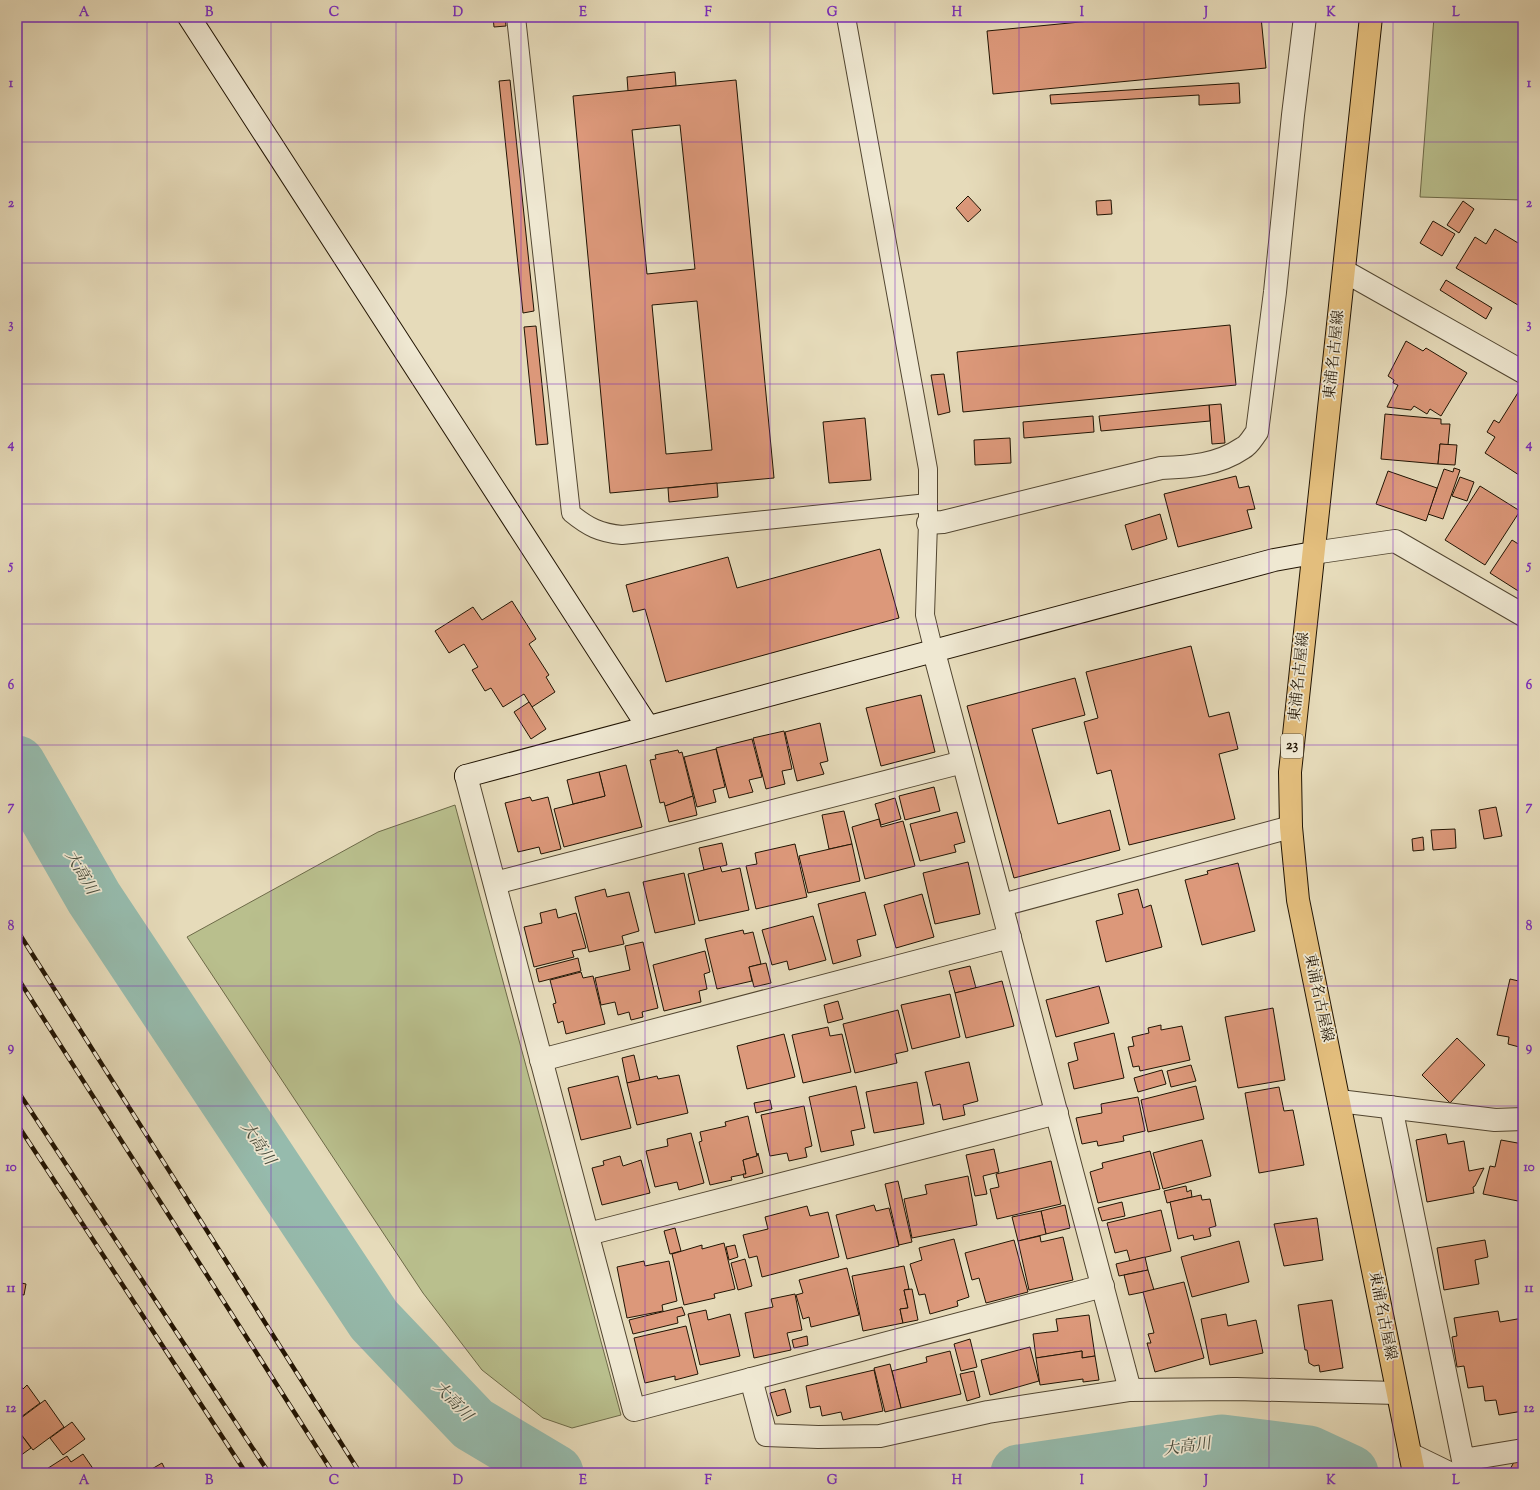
<svg xmlns="http://www.w3.org/2000/svg" width="1540" height="1490" font-family="'Sorts Mill Goudy','Noto Serif JP',serif">
  <style>
    .green { fill: #b9bf8d; stroke: #6d6a48 }
    .lines { fill: none; stroke-linecap: round; stroke-linejoin: round }
    .river { stroke: #96bbad; stroke-width: 57 }
    .building { fill: #dc987a; stroke: #211403; fill-rule: evenodd }
    .lane-casing { stroke: #524631; stroke-width: 20 }
    .street-casing { stroke: #524631; stroke-width: 24 }
    .secondary-casing { stroke: #211403; stroke-width: 24 }
    .primary-casing { stroke: #211403; stroke-width: 24 }
    .lane { stroke: #efe8d2; stroke-width: 18 }
    .street { stroke: #efe8d2; stroke-width: 22 }
    .secondary { stroke: #efe8d2; stroke-width: 22 }
    .primary { stroke: #e3be7d; stroke-width: 22 }
    .rail-casing { stroke: #211403; stroke-width: 4.5 }
    .rail { stroke: #efe8d2; stroke-width: 3; stroke-dasharray: 9; stroke-linecap: butt }
    .grid { fill: none; stroke: #7b2cbf; stroke-width: 1; stroke-opacity: 0.55 }
    .labels { text-anchor: middle; dominant-baseline: central; stroke-width: 3.5; stroke-linejoin: round; paint-order: stroke }
    .shield { fill: #efe8d2; stroke: #5f5441; stroke-width: 1 }
    .shield-label { font-size: 14px; font-weight: bold; fill: #211403 }
    .street-label { font-size: 15px; fill: #211403; stroke: #efe8d2 }
    .water-label { font-size: 16px; font-style: italic; fill: #4a4e3e; stroke: #efe8d2 }
    .neatline { fill: none; stroke: #7b2cbf; stroke-width: 1.5 }
    .grid-label { font-size: 13px; text-anchor: middle; font-weight: bold; fill: #7b2cbf }
  </style>
  <rect width="100%" height="100%" fill="#e6dbba"/>
  <filter id="stains"><feTurbulence type="fractalNoise" baseFrequency=".005" numOctaves="4"/><feColorMatrix values="0 0 0 0 .2 0 0 0 0 .09 0 0 0 0 .02 0 0 0 .5 -.17"/></filter>
  <radialGradient id="worn" r=".72"><stop offset=".6" stop-color="#630" stop-opacity="0"/><stop offset="1" stop-color="#630" stop-opacity=".3"/></radialGradient>
  <g class="green">
    <path d="M1434,17H1523V200L1420,197Z"/>
    <path d="M455,805L621,1415L572,1428L543,1418L482,1370L423,1293L187,937L378,832Z"/>
  </g>
  <g class="lines">
    <g class="river">
      <path d="M17,764L94,898L374,1320L473,1424L555,1473"/>
      <path d="M1019,1473L1222,1443L1309,1454L1350,1473"/>
    </g>
  </g>
  <g class="building">
    <path d="M493,17H505L506,26L494,27Z"/>
    <path d="M1132,17H1261L1266,68L993,94L987,31Z"/>
    <path d="M675,72L676,86L628,91L627,77Z"/>
    <path d="M510,80L534,311L523,313L499,81Z"/>
    <path d="M736,80L774,478L610,493L573,96ZM680,125L695,269L647,274L632,130ZM697,301L712,450L666,454L652,305Z"/>
    <path d="M1239,83L1240,103L1199,105V95L1051,104L1050,95Z"/>
    <path d="M968,196L981,210L968,222L956,208Z"/>
    <path d="M1111,200L1112,214L1097,215L1096,201Z"/>
    <path d="M1463,201L1474,209L1459,233L1447,225Z"/>
    <path d="M1433,221L1455,234L1442,256L1420,243Z"/>
    <path d="M1495,229L1523,246V308L1456,268L1475,237L1486,244Z"/>
    <path d="M1446,280L1492,308L1486,319L1440,290Z"/>
    <path d="M1230,325L1236,385L963,412L957,352Z"/>
    <path d="M536,326L548,444L536,445L524,327Z"/>
    <path d="M1406,341L1423,351L1426,348L1467,373L1441,416L1430,409L1427,414L1414,406L1411,410L1387,407L1398,385L1393,383L1394,380L1388,376Z"/>
    <path d="M944,374L950,412L938,415L931,375Z"/>
    <path d="M1519,391L1523,394V468L1519,475L1485,453L1495,437L1487,432L1494,420L1499,423Z"/>
    <path d="M1221,404L1225,443L1212,444L1209,405Z"/>
    <path d="M1209,405L1210,421L1101,431L1099,416Z"/>
    <path d="M1385,414L1441,419V424H1450L1448,445L1440,444L1438,464L1381,459Z"/>
    <path d="M1093,416L1094,432L1024,438L1023,422Z"/>
    <path d="M865,418L871,480L829,483L823,422Z"/>
    <path d="M1010,438L1011,463L975,465L974,440Z"/>
    <path d="M1440,444L1457,445L1455,465L1438,464Z"/>
    <path d="M1454,468L1460,470L1443,519L1428,514L1444,469L1453,472Z"/>
    <path d="M1388,471L1437,488L1426,521L1376,504Z"/>
    <path d="M1236,476L1239,488L1249,486L1255,509L1247,510L1252,528L1178,547L1164,494Z"/>
    <path d="M1460,477L1474,482L1467,501L1452,496Z"/>
    <path d="M717,483L718,497L669,502L668,488Z"/>
    <path d="M1480,486L1520,511L1485,565L1445,540Z"/>
    <path d="M1160,514L1167,539L1132,550L1125,525Z"/>
    <path d="M1512,540L1523,547V594L1490,573Z"/>
    <path d="M880,549L899,618L666,682L645,609L633,612L626,585L728,557L737,588Z"/>
    <path d="M512,601L536,639L529,644L549,675L546,677L555,692L532,707L524,694L503,707L491,688L485,691L472,670L478,667L464,644L449,653L435,631L473,607L482,620Z"/>
    <path d="M1191,646L1209,717L1229,712L1238,749L1219,754L1235,819L1129,845L1111,770L1097,774L1084,722L1098,718L1086,672Z"/>
    <path d="M1075,678L1085,715L1032,729L1058,824L1110,810L1120,850L1014,878L967,706Z"/>
    <path d="M921,695L935,752L881,766L866,708Z"/>
    <path d="M529,702L546,729L531,739L514,712Z"/>
    <path d="M820,723L828,761L820,763L824,774L797,781L785,732Z"/>
    <path d="M784,731L792,769L782,771L785,784L766,789L753,738Z"/>
    <path d="M752,739L762,777L749,780L753,792L729,798L716,748Z"/>
    <path d="M716,749L725,787L713,790L716,802L697,807L684,757Z"/>
    <path d="M678,750L679,753L682,752L693,796L665,806L664,802L660,803L650,760L656,759L655,755Z"/>
    <path d="M626,765L642,827L564,847L554,809L605,796L599,772Z"/>
    <path d="M599,772L605,796L573,804L567,780Z"/>
    <path d="M934,787L940,811L905,820L899,796Z"/>
    <path d="M693,796L697,815L669,822L665,806Z"/>
    <path d="M530,797L532,801L548,797L561,849L541,854L539,847L518,852L505,803Z"/>
    <path d="M895,798L901,819L881,825L875,804Z"/>
    <path d="M1496,807L1502,836L1484,839L1479,810Z"/>
    <path d="M844,811L852,844L829,849L822,815Z"/>
    <path d="M957,812L965,842L954,845L956,852L920,861L910,824Z"/>
    <path d="M879,819L881,827L903,821L915,866L865,879L852,827Z"/>
    <path d="M1455,829L1456,848L1433,850L1431,830Z"/>
    <path d="M1423,837L1424,850L1413,851L1412,839Z"/>
    <path d="M722,843L727,865L704,870L699,848Z"/>
    <path d="M795,844L807,897L756,909L746,866L757,864L755,853Z"/>
    <path d="M852,844L860,881L808,893L799,856Z"/>
    <path d="M968,862L980,914L935,924L923,873Z"/>
    <path d="M1238,863L1255,931L1202,945L1185,880L1208,874L1207,871Z"/>
    <path d="M720,866L722,872L740,868L749,910L699,921L688,874Z"/>
    <path d="M684,873L695,924L655,933L643,882Z"/>
    <path d="M605,889L607,897L629,892L639,931L622,936L624,944L589,952L575,897Z"/>
    <path d="M1138,889L1143,908L1151,905L1162,947L1106,962L1096,921L1123,914L1118,894Z"/>
    <path d="M865,892L876,935L857,940L861,956L833,964L818,904Z"/>
    <path d="M922,894L934,937L896,948L884,905Z"/>
    <path d="M556,909L558,918L576,913L586,948L572,951L574,957L534,967L524,927L542,923L540,913Z"/>
    <path d="M813,916L826,960L789,970L787,961L772,965L762,930Z"/>
    <path d="M743,930L744,934L753,932L761,964L749,967L752,981L717,989L705,939Z"/>
    <path d="M643,942L658,1008L642,1012L643,1017L631,1020L629,1012L618,1015L615,1002L601,1005L595,978L630,970L625,946Z"/>
    <path d="M705,951L710,972L704,974L707,989L699,991L701,1002L664,1011L653,965Z"/>
    <path d="M578,958L581,971L539,982L536,969Z"/>
    <path d="M766,963L771,983L754,987L749,967Z"/>
    <path d="M970,966L976,988L955,993L949,971Z"/>
    <path d="M581,972L583,978L593,976L605,1024L566,1034L563,1021L558,1023L553,1004L556,1003L550,980Z"/>
    <path d="M1510,979L1523,982V1048L1508,1044L1509,1037L1497,1035Z"/>
    <path d="M1002,981L1014,1026L966,1038L955,993Z"/>
    <path d="M1099,986L1109,1023L1056,1037L1046,1000Z"/>
    <path d="M950,994L960,1037L912,1049L901,1005Z"/>
    <path d="M838,1001L843,1019L828,1023L824,1005Z"/>
    <path d="M1273,1008L1285,1080L1238,1088L1225,1017Z"/>
    <path d="M898,1010L908,1051L895,1054L897,1063L855,1073L843,1024Z"/>
    <path d="M1161,1025V1030L1182,1026L1190,1060L1140,1071L1139,1066L1133,1067L1128,1047L1134,1046L1132,1037L1149,1033L1148,1028Z"/>
    <path d="M828,1027L830,1036L842,1034L851,1072L803,1083L792,1035Z"/>
    <path d="M1114,1033L1124,1078L1074,1089L1068,1063L1078,1060L1074,1043Z"/>
    <path d="M784,1034L795,1077L747,1089L737,1046Z"/>
    <path d="M1457,1038L1485,1065L1450,1103L1422,1075Z"/>
    <path d="M634,1055L640,1080L627,1083L622,1058Z"/>
    <path d="M969,1062L978,1101L963,1105L965,1115L943,1120L940,1104L933,1106L925,1072Z"/>
    <path d="M1191,1065L1196,1081L1171,1087L1167,1071Z"/>
    <path d="M1162,1070L1166,1084L1138,1092L1134,1078Z"/>
    <path d="M679,1075L688,1113L637,1125L627,1083L657,1076L658,1079Z"/>
    <path d="M618,1076L631,1128L581,1140L568,1088Z"/>
    <path d="M917,1082L924,1124L874,1133L866,1092Z"/>
    <path d="M856,1086L865,1128L851,1131L854,1145L821,1152L809,1097Z"/>
    <path d="M1196,1086L1204,1119L1148,1132L1141,1100Z"/>
    <path d="M1279,1087L1284,1111L1293,1110L1304,1165L1259,1173L1245,1093Z"/>
    <path d="M1138,1097L1145,1131L1123,1136L1124,1141L1098,1146L1097,1141L1082,1144L1076,1118L1102,1113L1101,1104Z"/>
    <path d="M770,1100L772,1109L756,1113L754,1103Z"/>
    <path d="M804,1106L812,1146L805,1148L807,1157L789,1161L787,1153L770,1156L761,1115Z"/>
    <path d="M748,1116L757,1156L743,1160L746,1174L731,1177L732,1180L710,1185L699,1142L702,1141L700,1132L726,1126L725,1122Z"/>
    <path d="M691,1133L704,1183L679,1190L677,1182L655,1187L646,1151L668,1146L667,1139Z"/>
    <path d="M1446,1134L1448,1144L1464,1141L1469,1171L1484,1168L1475,1186L1473,1187L1474,1193L1427,1202L1416,1140Z"/>
    <path d="M1202,1140L1211,1176L1163,1189L1153,1153Z"/>
    <path d="M1501,1140L1523,1144V1202L1483,1194L1490,1166L1495,1167Z"/>
    <path d="M994,1149L999,1172L983,1176L987,1194L975,1196L966,1155Z"/>
    <path d="M1150,1151L1160,1189L1098,1203L1090,1172L1103,1168L1102,1163Z"/>
    <path d="M758,1153L763,1173L744,1178L743,1174H746L743,1160L757,1156Z"/>
    <path d="M620,1156L623,1166L641,1160L650,1193L602,1205L592,1168L604,1165L603,1161Z"/>
    <path d="M1051,1161L1061,1204L997,1219L990,1189L999,1187L996,1174Z"/>
    <path d="M968,1176L977,1225L912,1238L904,1199L927,1194L925,1185Z"/>
    <path d="M898,1181L912,1242L899,1245L885,1184Z"/>
    <path d="M1186,1186L1187,1192L1191,1190L1192,1197L1167,1203L1164,1191Z"/>
    <path d="M1201,1195L1202,1200L1210,1199L1216,1226L1209,1228L1211,1236L1194,1240L1193,1235L1178,1239L1170,1202Z"/>
    <path d="M1122,1202L1125,1216L1102,1221L1098,1208Z"/>
    <path d="M874,1205L876,1211L889,1208L899,1246L847,1259L836,1215Z"/>
    <path d="M1065,1205L1070,1228L1046,1234L1041,1211Z"/>
    <path d="M807,1206L810,1216L828,1212L839,1257L762,1277L757,1256L749,1258L743,1235L768,1229L765,1217Z"/>
    <path d="M1161,1210L1171,1251L1130,1261L1127,1250L1115,1253L1107,1223Z"/>
    <path d="M1041,1211L1046,1234L1018,1241L1012,1217Z"/>
    <path d="M1317,1218L1323,1260L1284,1266L1274,1224Z"/>
    <path d="M675,1228L681,1251L670,1254L664,1231Z"/>
    <path d="M1040,1236L1041,1242L1063,1237L1073,1280L1029,1290L1018,1241Z"/>
    <path d="M954,1239L969,1297L957,1301L958,1306L930,1314L925,1294L919,1295L910,1264L922,1260L919,1248Z"/>
    <path d="M1014,1240L1028,1292L986,1303L979,1278L972,1280L965,1253Z"/>
    <path d="M1485,1240L1488,1257L1475,1260L1479,1284L1444,1290L1437,1248Z"/>
    <path d="M1239,1241L1249,1282L1192,1297L1181,1257Z"/>
    <path d="M724,1243L735,1289L714,1294L715,1298L684,1305L672,1254L702,1245V1249Z"/>
    <path d="M735,1245L738,1257L729,1260L726,1247Z"/>
    <path d="M1145,1257L1148,1270L1119,1276L1116,1264Z"/>
    <path d="M745,1259L752,1286L738,1290L731,1263Z"/>
    <path d="M644,1261L645,1266L669,1261L677,1301L662,1305L663,1311L627,1318L617,1267Z"/>
    <path d="M904,1266L909,1289L904,1290L908,1308L900,1309L903,1323L863,1331L852,1276Z"/>
    <path d="M847,1268L859,1315L811,1327L809,1317L803,1319L796,1295L803,1293L799,1280Z"/>
    <path d="M1148,1270L1154,1290L1129,1295L1124,1275Z"/>
    <path d="M17,1282L26,1284L24,1295L17,1294Z"/>
    <path d="M1184,1282L1204,1358L1155,1372L1147,1343H1151L1148,1334L1154,1333L1143,1292Z"/>
    <path d="M912,1289L918,1320L903,1323L900,1309L908,1308L904,1290Z"/>
    <path d="M795,1294L802,1330L787,1333L791,1350L754,1358L745,1313L773,1307L771,1299Z"/>
    <path d="M1332,1300L1343,1368L1320,1372L1319,1365L1314,1366L1309,1363L1307,1350H1305L1298,1305Z"/>
    <path d="M682,1307L685,1315L677,1317L678,1323L633,1334L629,1320Z"/>
    <path d="M706,1310L708,1320L730,1314L740,1356L700,1365L688,1314Z"/>
    <path d="M1498,1311L1500,1322L1523,1318V1411L1499,1415L1496,1400L1485,1401L1483,1386L1468,1388L1464,1366L1457,1367L1452,1337L1457,1336L1454,1318Z"/>
    <path d="M1226,1314L1228,1326L1256,1320L1263,1353L1210,1365L1201,1319Z"/>
    <path d="M1089,1315L1095,1356L1082,1358V1351L1036,1358L1033,1334L1058,1331L1056,1319Z"/>
    <path d="M686,1326L698,1374L675,1380V1376L645,1383L634,1338Z"/>
    <path d="M807,1336L808,1345L794,1348L792,1340Z"/>
    <path d="M970,1339L977,1367L961,1371L954,1344Z"/>
    <path d="M1030,1347L1039,1381L990,1395L981,1360Z"/>
    <path d="M950,1351L961,1394L901,1408L892,1371L927,1362L926,1357Z"/>
    <path d="M1082,1351V1358L1095,1356L1099,1380L1083,1382V1379L1040,1385L1036,1358Z"/>
    <path d="M890,1364L901,1408L885,1412L874,1368Z"/>
    <path d="M874,1370L883,1411L843,1420L841,1412L822,1416L820,1406L810,1408L806,1386Z"/>
    <path d="M974,1371L980,1397L967,1401L960,1374Z"/>
    <path d="M17,1381L23,1389L27,1385L40,1403L17,1420Z"/>
    <path d="M785,1389L791,1412L777,1416L770,1393Z"/>
    <path d="M45,1400L64,1427L33,1450L17,1429V1421Z"/>
    <path d="M72,1422L85,1439L63,1455L50,1438Z"/>
    <path d="M17,1429L31,1448L17,1458Z"/>
    <path d="M83,1454L96,1473L42,1472L67,1456L71,1462Z"/>
    <path d="M1523,1460V1473H1508L1514,1462Z"/>
    <path d="M162,1463L167,1473H145Z"/>
  </g>
  <g class="lines">
    <g class="lane-casing">
      <g id="lane">
        <path d="M516,17L571,513C588,527 600,533 622,535L928,503"/>
        <path d="M846,17L928,469V523L925,615L934,652"/>
      </g>
    </g>
    <g class="street-casing">
      <g id="street">
        <path d="M1344,271L1523,372"/>
        <path d="M928,523L943,522L1161,468C1190,467 1218,465 1243,448C1249,445 1253,437 1257,432L1275,292L1293,115L1305,17"/>
        <path d="M1313,553L1395,541L1523,615"/>
        <path d="M934,652L1130,1390L1236,1389L1397,1393"/>
        <path d="M466,776L634,1410L1103,1286"/>
        <path d="M495,883L963,762"/>
        <path d="M1002,905L1291,827"/>
        <path d="M541,1060L1010,937"/>
        <path d="M1339,1101L1495,1120L1523,1119"/>
        <path d="M1391,1107L1463,1460L1523,1450"/>
        <path d="M588,1234L1057,1113"/>
        <path d="M751,1379L766,1435L818,1437L880,1436L988,1412L1130,1390"/>
        <path d="M1410,1454L1449,1473"/>
      </g>
    </g>
    <g class="secondary-casing">
      <g id="secondary">
        <path d="M189,17L648,727"/>
        <path d="M466,776L1274,560L1313,553"/>
      </g>
    </g>
    <g class="primary-casing">
      <path id="primary" d="M1371,17L1290,772L1291,827L1298,900L1414,1473"/>
    </g>
    <use href="#lane" class="lane"/>
    <use href="#street" class="street"/>
    <use href="#secondary" class="secondary"/>
    <use href="#primary" class="primary"/>
    <g class="rail-casing">
      <g id="rail">
        <path d="M17,930L360,1473"/>
        <path d="M17,977L333,1473"/>
        <path d="M17,1090L269,1473"/>
        <path d="M17,1124L246,1473"/>
      </g>
    </g>
    <use href="#rail" class="rail"/>
  </g>
  <path class="grid" d="M147,17V1473M271,17V1473M396,17V1473M521,17V1473M645,17V1473M770,17V1473M895,17V1473M1019,17V1473M1144,17V1473M1269,17V1473M1393,17V1473M17,142H1523M17,263H1523M17,384H1523M17,504H1523M17,624H1523M17,745H1523M17,866H1523M17,986H1523M17,1106H1523M17,1227H1523M17,1348H1523"/>
  <g class="labels">
    <rect class="shield" x="1281" y="734" width="22" height="24" rx="3"/>
    <g class="shield-label">
      <text x="1292" y="746">23</text>
    </g>
    <g class="street-label">
      <text transform="translate(1335 355) rotate(-84)">東浦名古屋線</text>
      <text transform="translate(1300 677) rotate(-84)">東浦名古屋線</text>
      <text transform="translate(1318 998) rotate(78)">東浦名古屋線</text>
      <text transform="translate(1382 1316) rotate(79)">東浦名古屋線</text>
    </g>
    <g class="water-label">
      <text transform="translate(80 873) rotate(60)">大高川</text>
      <text transform="translate(257 1144) rotate(56)">大高川</text>
      <text transform="translate(452 1402) rotate(46)">大高川</text>
      <text transform="translate(1187 1448) rotate(-8)">大高川</text>
    </g>
  </g>
  <rect width="1540" height="1490" fill="none" stroke="#e6dbba" stroke-width="44"/>
  <rect x="22" y="22" width="1496" height="1446" class="neatline"/>
  <g class="grid-label">
    <text x="84" y="16">A</text>
    <text x="209" y="16">B</text>
    <text x="334" y="16">C</text>
    <text x="458" y="16">D</text>
    <text x="583" y="16">E</text>
    <text x="708" y="16">F</text>
    <text x="832" y="16">G</text>
    <text x="957" y="16">H</text>
    <text x="1082" y="16">I</text>
    <text x="1206" y="16">J</text>
    <text x="1331" y="16">K</text>
    <text x="1456" y="16">L</text>
    <text x="11" y="87">1</text>
    <text x="1529" y="87">1</text>
    <text x="11" y="207">2</text>
    <text x="1529" y="207">2</text>
    <text x="11" y="328">3</text>
    <text x="1529" y="328">3</text>
    <text x="11" y="448">4</text>
    <text x="1529" y="448">4</text>
    <text x="11" y="569">5</text>
    <text x="1529" y="569">5</text>
    <text x="11" y="689">6</text>
    <text x="1529" y="689">6</text>
    <text x="11" y="810">7</text>
    <text x="1529" y="810">7</text>
    <text x="11" y="930">8</text>
    <text x="1529" y="930">8</text>
    <text x="11" y="1051">9</text>
    <text x="1529" y="1051">9</text>
    <text x="11" y="1171">10</text>
    <text x="1529" y="1171">10</text>
    <text x="11" y="1292">11</text>
    <text x="1529" y="1292">11</text>
    <text x="11" y="1412">12</text>
    <text x="1529" y="1412">12</text>
    <text x="84" y="1484">A</text>
    <text x="209" y="1484">B</text>
    <text x="334" y="1484">C</text>
    <text x="458" y="1484">D</text>
    <text x="583" y="1484">E</text>
    <text x="708" y="1484">F</text>
    <text x="832" y="1484">G</text>
    <text x="957" y="1484">H</text>
    <text x="1082" y="1484">I</text>
    <text x="1206" y="1484">J</text>
    <text x="1331" y="1484">K</text>
    <text x="1456" y="1484">L</text>
  </g>
  <rect width="100%" height="100%" filter="url(#stains)"/>
  <rect width="100%" height="100%" fill="url(#worn)"/>
</svg>
